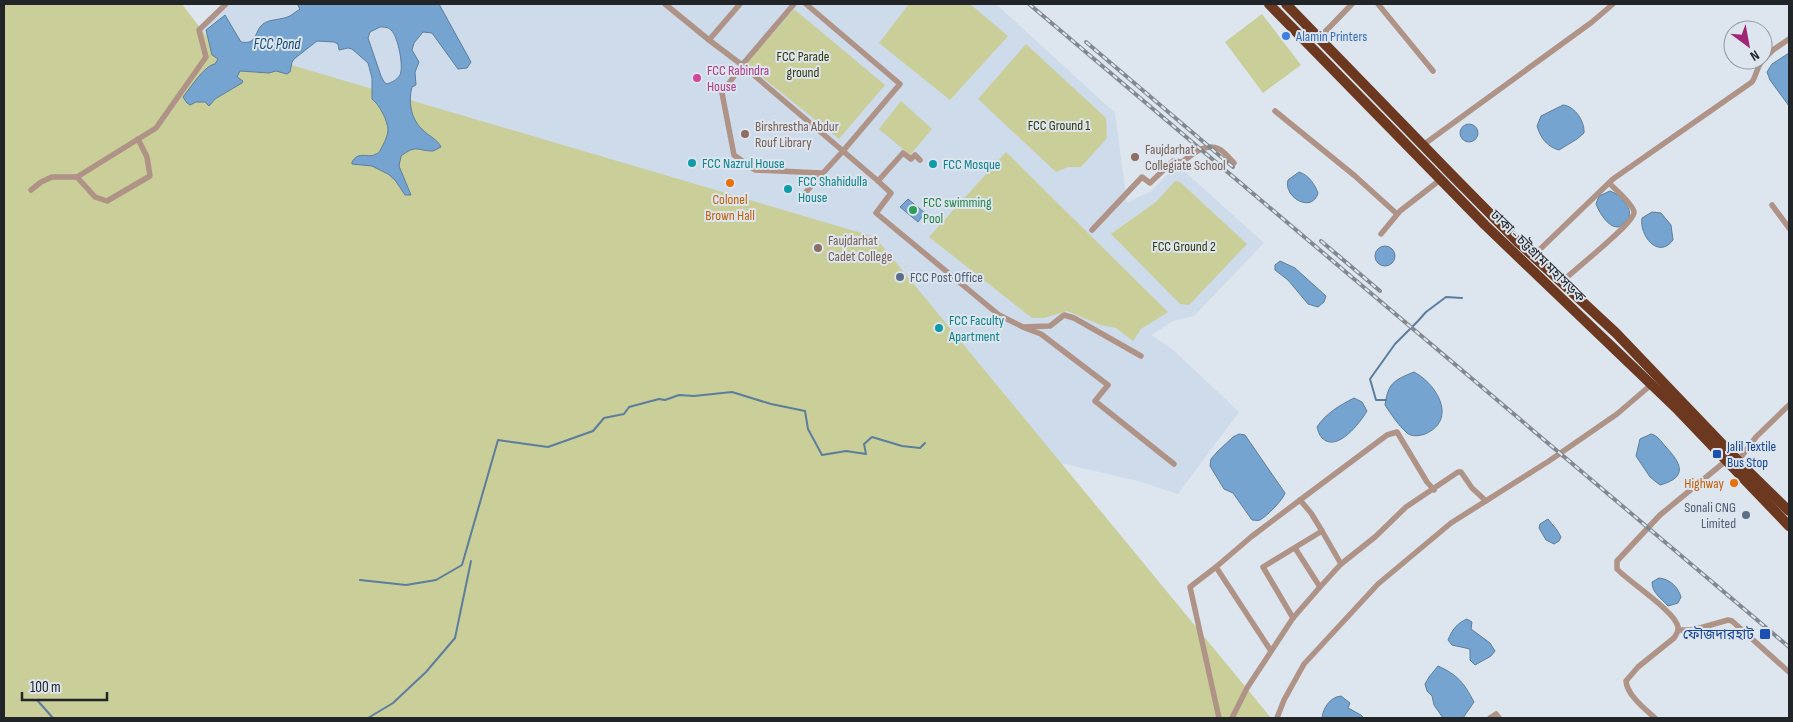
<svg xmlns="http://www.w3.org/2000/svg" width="1793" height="722" font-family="'Sofia Sans Condensed','Noto Sans Bengali',sans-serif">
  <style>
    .built { fill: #cedbea }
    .green { fill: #cace98 }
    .water { fill: #75a4d0; stroke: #5c7e9e; fill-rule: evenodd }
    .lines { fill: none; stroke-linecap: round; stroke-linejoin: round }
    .stream { stroke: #5c7e9e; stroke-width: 2 }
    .street { stroke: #af9387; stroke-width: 5.5 }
    .highway { stroke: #6c3820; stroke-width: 10 }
    .rail-casing { stroke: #82888e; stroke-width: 4 }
    .rail { stroke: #dde5ee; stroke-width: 2; stroke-dasharray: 5.5; stroke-linecap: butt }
    .shop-dot { fill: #3f7fe0; stroke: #dde5ee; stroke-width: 2 }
    .hotel-dot { fill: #d1479c; stroke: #dde5ee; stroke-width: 2 }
    .education-dot { fill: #8d6e63; stroke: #dde5ee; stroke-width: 2 }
    .culture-dot { fill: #0f9aa8; stroke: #dde5ee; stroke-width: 2 }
    .food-dot { fill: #e8710a; stroke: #dde5ee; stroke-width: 2 }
    .leisure-dot { fill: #2e9e5b; stroke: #dde5ee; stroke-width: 2 }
    .service-dot { fill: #5c6f8a; stroke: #dde5ee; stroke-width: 2 }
    .transit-dot { fill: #1a4fb4; stroke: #dde5ee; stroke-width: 2 }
    .labels { text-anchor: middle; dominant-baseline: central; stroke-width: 4; stroke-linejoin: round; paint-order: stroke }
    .shop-label { font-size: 14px; fill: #366cbe; stroke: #dde5ee; text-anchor: start }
    .park-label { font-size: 14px; fill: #363806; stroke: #dde5ee }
    .hotel-label { font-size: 14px; fill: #b23c85; stroke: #dde5ee; text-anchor: start }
    .education-label { font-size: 14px; fill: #785e54; stroke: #dde5ee; text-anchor: start }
    .culture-label { font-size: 14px; fill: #0d838f; stroke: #dde5ee; text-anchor: start }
    .food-label { font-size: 14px; fill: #c56008; stroke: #dde5ee }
    .leisure-label { font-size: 14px; fill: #27864d; stroke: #dde5ee; text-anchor: start }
    .street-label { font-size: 14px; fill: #222528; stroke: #dde5ee }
    .service-label { font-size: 14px; fill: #4e5e75; stroke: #dde5ee; text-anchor: start }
    .transit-label { font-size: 14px; fill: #164399; stroke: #dde5ee; text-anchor: start }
    .water-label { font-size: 15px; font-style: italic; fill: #114671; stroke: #dde5ee }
  </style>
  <rect width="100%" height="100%" fill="#dde5ee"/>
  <path class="built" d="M230,4H996L1115,113L1127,203L1151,191L1173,169L1184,171L1264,243L1194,316L1173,321L1151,335L1171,348L1239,412L1178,494L1138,481L1061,463L188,85L201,31Z"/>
  <g class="green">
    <path d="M4,4H182L210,41L875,237L1271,718H4Z"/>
    <path d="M909,4H970L1008,36L950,100L879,43Z"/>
    <path d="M794,9L885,85L839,139L746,64Z"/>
    <path d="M1262,14L1301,65L1263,93L1225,42Z"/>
    <path d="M1026,44L1106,118L1107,138L1081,167H1068L1056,172L978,99Z"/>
    <path d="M901,101L932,129L910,155L879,129Z"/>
    <path d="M1006,152L1168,312L1141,329L1133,341L1116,328L1101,325L1067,311L1044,318H1032L929,237Z"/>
    <path d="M1175,181L1180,182L1247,244L1189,305L1180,304L1111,234L1156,202Z"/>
  </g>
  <g class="water">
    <path d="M297,4H439L471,62L467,68L458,69L432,33L423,32L414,43L412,50L419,62L415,72L416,85L412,87C408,103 411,120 424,131C429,136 438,140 441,147L433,151C417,151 417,144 401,156L399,166L411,195H405L395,180L388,174L372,166L352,164V162C359,150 368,159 376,154C380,153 381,148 383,145C385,141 388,135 388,130C388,121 379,104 372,99V78L368,63L352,49L348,48L339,50L338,44L334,42L317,41L294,59L292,62L290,72L287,74L276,71L269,73L240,71L237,77L243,81L242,83L215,99L209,106L205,102H196L190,105L187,103L183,97C190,88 205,65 215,64L218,59L212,55L206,30L225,15L241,42C258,45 254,31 263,24C269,19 282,20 290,16C293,14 297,11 300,9ZM380,27C384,27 388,27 391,30C398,36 404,67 400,75C397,80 392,82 387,84L384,82L381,76L368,38L370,32Z"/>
    <path d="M1789,53V106L1770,80L1767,72L1772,64Z"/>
    <path d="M1563,105C1575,106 1585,122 1584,133L1577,139L1559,150C1547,147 1540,137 1537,126L1541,116Z"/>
    <circle cx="1469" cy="133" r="9"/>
    <path d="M1299,172C1309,175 1315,185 1318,193C1312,214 1283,197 1288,180Z"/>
    <path d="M1610,191C1616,193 1619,196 1623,200C1630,209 1633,215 1624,223C1622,225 1620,227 1617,227C1608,227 1599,212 1596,204L1599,196Z"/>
    <path d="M908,199L925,213L918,222L900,207Z"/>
    <path d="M1652,212L1661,213L1671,225L1673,240C1658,260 1639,235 1642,218Z"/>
    <circle cx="1385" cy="256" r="10"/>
    <path d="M1280,261L1295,268L1326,296L1324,302L1318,307L1308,304L1288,280L1275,270V265Z"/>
    <path d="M1414,372C1437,384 1458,420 1425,434C1419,436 1412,437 1407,433C1398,425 1391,414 1385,405C1388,383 1394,380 1414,372Z"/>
    <path d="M1354,398L1362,402L1367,411C1360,423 1337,453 1322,438C1319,435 1318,430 1317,427C1325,414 1340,405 1354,398Z"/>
    <path d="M1239,434L1245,435L1285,493C1283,500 1267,516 1260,520C1257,521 1255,520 1252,520L1233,493L1224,489L1210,466L1211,459L1217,452L1233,437Z"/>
    <path d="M1651,434C1657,435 1661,441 1665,446C1681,463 1689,477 1660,485L1650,477L1636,456L1640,439Z"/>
    <path d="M1548,519L1557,530L1561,537L1559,541L1554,544L1546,540L1539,528L1540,524Z"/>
    <path d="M1659,578C1670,579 1678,587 1681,597L1678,603L1668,606C1661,598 1652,593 1652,582Z"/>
    <path d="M1467,619L1472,622L1471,629L1490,643L1495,651L1491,656L1475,665L1470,660V649L1452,645L1448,640C1452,630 1457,623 1467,619Z"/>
    <path d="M1438,666C1458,675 1464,683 1474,702L1463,718H1443L1434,705L1432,696L1427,691L1425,684L1429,677Z"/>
    <path d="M1341,696L1350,703L1348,708L1361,715L1364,718H1322C1323,708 1330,697 1341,696Z"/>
  </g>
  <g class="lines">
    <g class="stream">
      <path d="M1386,400H1376L1370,379L1395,344L1418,321L1426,312L1446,297L1462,298"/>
      <path d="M360,580L406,585L436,580L462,565L498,440L548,447L593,431L604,418L624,414L629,407L659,399L665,400L679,395L694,396L732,392L771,404L805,411L808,429L822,455L846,451L866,454L864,444L872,437L902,446L920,448L925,443"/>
      <path d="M37,700L53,718"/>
      <path d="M368,718L393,703L426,672L455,638L471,561"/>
    </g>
    <g class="street">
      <path d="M665,4L709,40"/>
      <path d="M740,4L709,40L742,65L794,4"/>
      <path d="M806,4L900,84L843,151L878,181"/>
      <path d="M1378,4L1433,71"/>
      <path d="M1320,37L1352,4"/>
      <path d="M1763,60L1773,50L1789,39"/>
      <path d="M1275,111L1355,176L1397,214"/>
      <path d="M1423,145L1592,22L1613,4"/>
      <path d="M920,160L915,155L911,159L903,153L878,181L891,193L876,213L999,315L1023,327L1050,326L1064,315L1074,318L1141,356"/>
      <path d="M77,177L95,197L107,201L150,176L147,157L138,139"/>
      <path d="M31,190L41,182L52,177H77L156,128L206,57L199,30L226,4"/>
      <path d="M805,193L843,151L742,65L722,93L734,155L755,170L822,173"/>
      <path d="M1772,205L1789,228"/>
      <path d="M1092,230L1142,177L1150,183L1173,161L1182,162C1192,155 1205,142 1219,149C1224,151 1230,159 1234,163"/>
      <path d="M1381,234L1400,211L1440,180"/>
      <path d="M1534,255L1613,179L1752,82C1757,75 1756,68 1763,60"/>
      <path d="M1562,282C1572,271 1635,223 1634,212C1633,204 1615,189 1609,183"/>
      <path d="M1025,328L1041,334L1108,385L1095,401L1174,464"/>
      <path d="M1738,461L1756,437L1789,405"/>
      <path d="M1322,531L1311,513L1300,500L1387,435L1397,432L1427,482L1434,490"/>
      <path d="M1295,548L1320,587"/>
      <path d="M1216,567L1251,537L1300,500"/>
      <path d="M1293,618L1263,567L1322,531L1341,564"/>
      <path d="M1678,630H1693L1728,620L1732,621L1789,672"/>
      <path d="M1219,718L1190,587L1216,567L1271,651"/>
      <path d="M1232,718L1247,688L1293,618L1320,587L1341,564L1375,537L1406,507L1458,472H1461L1472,488L1486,501"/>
      <path d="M1277,718L1284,700L1304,664L1378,584L1451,523L1549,461L1617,414L1652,384"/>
      <path d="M1490,718L1496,714L1499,718"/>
      <path d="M1655,718C1645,709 1627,695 1626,681L1638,667L1674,638C1676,635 1679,631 1678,627C1676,612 1629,582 1617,569V561L1660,515L1727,460"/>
    </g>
    <g class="highway">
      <path d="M1269,4L1485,225L1678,410L1789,526"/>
      <path d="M1286,4L1449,172L1517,241L1616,333L1745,468L1789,511"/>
    </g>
    <g class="rail-casing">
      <g id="rail">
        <path d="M1029,4L1789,647"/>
        <path d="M1086,42L1233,167"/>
        <path d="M1321,241L1380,291"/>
      </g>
    </g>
    <use href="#rail" class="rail"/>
  </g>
  <circle class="shop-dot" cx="1286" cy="36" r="5"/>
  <circle class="hotel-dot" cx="697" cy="78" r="5"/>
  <g class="education-dot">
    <circle cx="745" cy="134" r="5"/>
    <circle cx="1135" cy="157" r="5"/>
    <circle cx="818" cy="248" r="5"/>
  </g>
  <g class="culture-dot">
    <circle cx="692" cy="163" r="5"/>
    <circle cx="933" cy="164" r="5"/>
    <circle cx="788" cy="189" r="5"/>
    <circle cx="939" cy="328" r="5"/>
  </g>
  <g class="food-dot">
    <circle cx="730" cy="183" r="5"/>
    <circle cx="1734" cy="483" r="5"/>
  </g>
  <circle class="leisure-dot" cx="913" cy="210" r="5"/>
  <g class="service-dot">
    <circle cx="900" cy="277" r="5"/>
    <circle cx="1746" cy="515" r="5"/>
  </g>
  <g class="transit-dot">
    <rect x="1712" y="449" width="10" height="10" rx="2.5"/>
    <rect x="1759" y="628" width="12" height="12" rx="2.5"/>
  </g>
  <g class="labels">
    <g class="shop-label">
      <text x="1296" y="36">Alamin Printers</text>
    </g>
    <g class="park-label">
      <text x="803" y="56">FCC Parade<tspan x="803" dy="16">ground</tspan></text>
      <text x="1059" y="125">FCC Ground 1</text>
      <text x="1184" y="246">FCC Ground 2</text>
    </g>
    <g class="hotel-label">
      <text x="707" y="70">FCC Rabindra<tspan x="707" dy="16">House</tspan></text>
    </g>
    <g class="education-label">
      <text x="755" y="126">Birshrestha Abdur<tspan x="755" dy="16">Rouf Library</tspan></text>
      <text x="1145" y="149">Faujdarhat<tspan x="1145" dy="16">Collegiate School</tspan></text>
      <text x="828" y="240">Faujdarhat<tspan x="828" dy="16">Cadet College</tspan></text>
    </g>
    <g class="culture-label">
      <text x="702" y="163">FCC Nazrul House</text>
      <text x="943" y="164">FCC Mosque</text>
      <text x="798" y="181">FCC Shahidulla<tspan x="798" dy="16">House</tspan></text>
      <text x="949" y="320">FCC Faculty<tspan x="949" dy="16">Apartment</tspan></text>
    </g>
    <g class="food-label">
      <text x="730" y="199">Colonel<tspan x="730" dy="16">Brown Hall</tspan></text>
      <text x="1724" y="483" text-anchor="end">Highway</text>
    </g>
    <g class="leisure-label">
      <text x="923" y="202">FCC swimming<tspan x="923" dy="16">Pool</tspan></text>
    </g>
    <g class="street-label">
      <text transform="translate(1538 256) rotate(44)">ঢাকা - চট্টগ্রাম মহাসড়ক</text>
    </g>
    <g class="service-label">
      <text x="910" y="277">FCC Post Office</text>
      <text x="1736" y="507" text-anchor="end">Sonali CNG<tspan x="1736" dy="16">Limited</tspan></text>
    </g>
    <g class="transit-label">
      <text x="1727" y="446">Jalil Textile<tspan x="1727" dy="16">Bus Stop</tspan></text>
      <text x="1754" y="634" text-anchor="end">ফৌজদারহাট</text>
    </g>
    <g class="water-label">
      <text x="277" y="44">FCC Pond</text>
    </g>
  </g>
  <rect width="1793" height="722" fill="none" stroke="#222528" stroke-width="10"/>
  <g transform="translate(1748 45) rotate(148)"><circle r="24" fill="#dde5ee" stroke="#92989f"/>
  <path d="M0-4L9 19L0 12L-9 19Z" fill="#a32578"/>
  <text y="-8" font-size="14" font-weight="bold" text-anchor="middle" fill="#222528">N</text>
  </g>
  <path d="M22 692v8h85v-8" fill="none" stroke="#222528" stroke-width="2.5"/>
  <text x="30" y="692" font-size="15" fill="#222528" stroke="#dde5ee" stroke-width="4" paint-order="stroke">100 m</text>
</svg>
